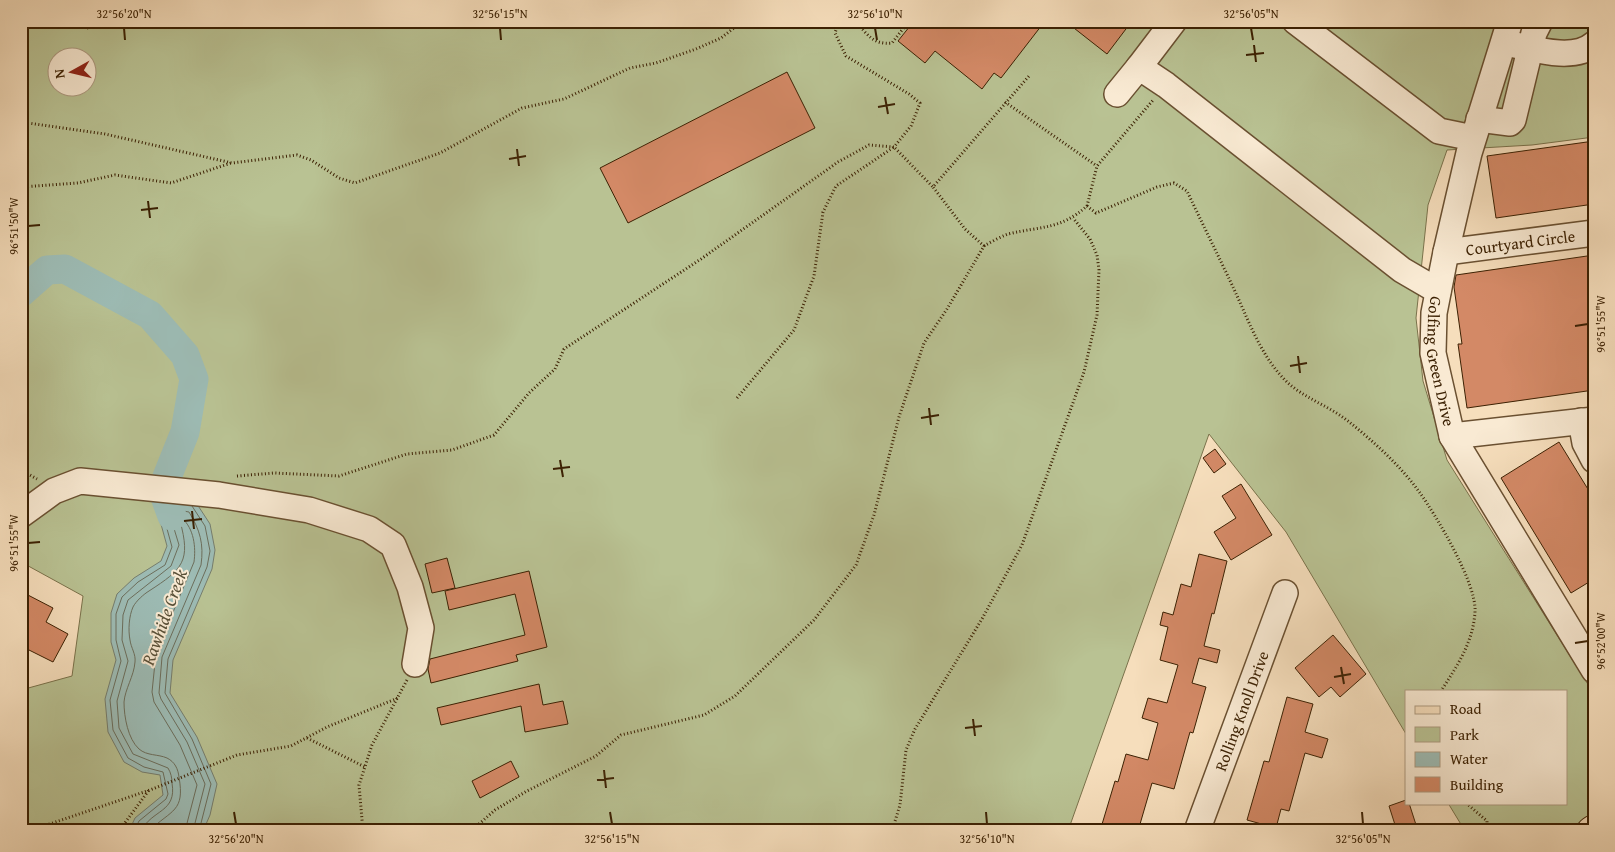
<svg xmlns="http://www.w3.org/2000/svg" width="1615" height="852" font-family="'Gentium Book Plus',serif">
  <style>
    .green { fill: #b9c293; stroke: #7a724b; fill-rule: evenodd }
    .water { fill: #9dbcb5; stroke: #767e6e }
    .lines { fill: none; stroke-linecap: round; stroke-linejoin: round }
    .shore { stroke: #6c6e5c; stroke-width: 1 }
    .river { stroke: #9dbcb5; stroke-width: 29 }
    .building { fill: #d38966; stroke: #3c2103 }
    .minor-casing { stroke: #6a5031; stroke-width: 28 }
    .major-casing { stroke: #3c2103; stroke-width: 30 }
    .path { stroke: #3c2103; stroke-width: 3; stroke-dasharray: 1 2.5; stroke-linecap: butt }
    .minor { stroke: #f9ead3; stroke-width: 25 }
    .major { stroke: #f6debc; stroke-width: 28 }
    .ticks { fill: none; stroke: #3c2103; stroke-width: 2 }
    .labels { text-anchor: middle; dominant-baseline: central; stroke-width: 4; stroke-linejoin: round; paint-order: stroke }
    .street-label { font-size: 16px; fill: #3c2103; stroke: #f9ead3 }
    .water-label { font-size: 18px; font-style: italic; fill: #595038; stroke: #f9ead3 }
    .neatline { fill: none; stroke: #3c2103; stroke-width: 2 }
    .ticks-label { font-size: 12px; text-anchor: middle; fill: #3c2103 }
  </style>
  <rect width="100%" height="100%" fill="#f6debc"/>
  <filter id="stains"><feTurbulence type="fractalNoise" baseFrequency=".004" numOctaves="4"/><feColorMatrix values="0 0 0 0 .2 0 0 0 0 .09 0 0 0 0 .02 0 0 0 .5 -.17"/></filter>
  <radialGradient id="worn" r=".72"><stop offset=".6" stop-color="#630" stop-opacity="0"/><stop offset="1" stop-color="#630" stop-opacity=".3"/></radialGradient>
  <path class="green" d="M21,21H1594V137L1532,145L1447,150L1428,205L1416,318L1423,381L1447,460L1594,694V813L1585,820L1564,831H1465L1448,803H1566V691H1406V734L1286,532L1209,434L1068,831H21V690L72,676L83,596L21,562ZM58,58H88V88H58Z"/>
  <path class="water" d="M161,496L195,501L210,524L215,550L212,569L173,660L170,693L197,737L217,784L210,815L203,831H129L135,818L163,795L160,775L142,772L124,762L108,732L105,699L116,660L111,642V613L117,594L134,578L161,561L167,546L156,506Z"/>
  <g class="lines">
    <g class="shore">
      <path d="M192,506L205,526L210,551L207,567L168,659L165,693L192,739L211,784L199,831"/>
      <path d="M134,831L139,821L166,799L168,794L163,772L144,767L128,758L113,730L110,700L121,661L116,640V614L122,597L138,582L165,565L172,547L161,507L163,503"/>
      <path d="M141,831C152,809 177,813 172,783C172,778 171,773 168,768L133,754L119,728L117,701L128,661L122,640L123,615L128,600L171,566L179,545L169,512L172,509L189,512C200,530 204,544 201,565L162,657L159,693L161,699L187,742L205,784L193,831"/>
      <path d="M149,831C172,809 185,812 179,777C178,769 175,762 167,758C158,754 147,756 139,749C128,739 124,717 124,702C125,689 134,676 135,662C136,654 131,648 130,640C128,630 129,616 133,607C136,601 144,594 149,591C183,569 191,561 180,521L182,518C194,529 196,547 194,562L156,653L152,692L154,702L180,745L197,785L185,831"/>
    </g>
    <path class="river" d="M21,293L47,270L65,269L150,315L185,355L194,379L185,432L167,477L165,497L172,516"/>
  </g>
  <g class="building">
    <path d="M914,21H1045L1001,78L994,73L982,89L935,51L925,63L898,41Z"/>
    <path d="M1065,21H1132L1107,54Z"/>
    <path d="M787,72L815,128L628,223L600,168Z"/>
    <path d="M1594,141V204L1496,218L1487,156Z"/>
    <path d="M1594,255V390L1467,408L1458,344H1462L1454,287L1456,275Z"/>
    <path d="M1559,442L1594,499V579L1571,593L1501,478Z"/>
    <path d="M1215,449L1226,464L1214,473L1203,458Z"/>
    <path d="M1241,484L1272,535L1231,560L1214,532L1236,518L1222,496Z"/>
    <path d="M1199,554L1227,561L1214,614L1212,613L1204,646L1220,650L1217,663L1199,658L1192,683L1206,687L1193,733L1190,732L1174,789L1152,783L1138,831H1100L1115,781L1118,782L1126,754L1148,760L1158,723L1142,718L1148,698L1167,703L1178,665L1160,660L1168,627L1160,625L1163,612L1173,615L1181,584L1191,587Z"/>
    <path d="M447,558L455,588L432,593L425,564Z"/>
    <path d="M529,571L547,647L516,655L518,661L431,683L428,669L430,659L525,635L515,594L449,610L445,591Z"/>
    <path d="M26,594L53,608L46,622L68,634L53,662L21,646V603Z"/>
    <path d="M1333,635L1366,674L1340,697L1331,687L1319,697L1295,668Z"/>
    <path d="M539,684L543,705L563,701L568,724L525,732L521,706L441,725L437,708Z"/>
    <path d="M1287,697L1313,704L1305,732L1328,739L1322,758L1305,753L1289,811L1281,809L1276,828L1247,820L1264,761L1269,762Z"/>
    <path d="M511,761L519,777L480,798L472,781Z"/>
    <path d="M1406,800V803H1409L1418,831H1397L1389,806Z"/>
  </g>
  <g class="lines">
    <g class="minor-casing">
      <g id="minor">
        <path d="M1295,21L1439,131L1473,138"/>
        <path id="s1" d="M1510,21L1469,153L1446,252L1434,313L1433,353L1452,436L1594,670"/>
        <path d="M1515,45C1537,50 1575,61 1594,44"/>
        <path d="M1139,67L1174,21"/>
        <path d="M1117,94L1139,67L1166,85L1402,270L1438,291"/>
        <path d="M1479,119L1510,123L1513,120L1534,33L1540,21"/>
        <path id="s2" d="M1446,252L1594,233"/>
        <path d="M1581,421L1585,443L1594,460"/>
        <path d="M1452,436L1594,420"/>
        <path d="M21,515L54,491L80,481L219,495L309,510L369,529L393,545L410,587L421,628L415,664"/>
        <path id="s3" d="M1197,831L1285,593"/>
      </g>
    </g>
    <g class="major-casing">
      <path id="major" d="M1591,831L1594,829"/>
    </g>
    <g class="path">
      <path d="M856,21C867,35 874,45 892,43L909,21"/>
      <path d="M87,28L127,21"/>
      <path d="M1005,102L1097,166"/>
      <path d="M21,122L105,134L232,163L297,155L311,160L339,178L355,183L440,153L522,108L564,99L630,68L656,63L696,49L721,38L743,21"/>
      <path d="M21,187L78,183L115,175L171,183L231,163"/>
      <path d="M1087,206L1097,166L1154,99"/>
      <path d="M984,246C991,242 1000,237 1008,234C1041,226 1060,230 1087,206L1096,213L1157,187L1174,183L1187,191C1202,223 1218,255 1233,287C1248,319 1261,357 1287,382C1304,398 1329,406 1348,421C1373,441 1401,466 1420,493C1437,517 1477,584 1475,612C1473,643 1457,666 1441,691"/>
      <path d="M737,398L794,330L814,276L823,212L836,186L894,147L933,187"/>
      <path d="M21,470L37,479"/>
      <path d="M237,476L274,473L339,476L407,454L452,450L494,435L529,393L555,369L564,349L701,259L838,162L869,145L894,147L911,126L920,103L909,94L846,56L835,33L839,21"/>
      <path d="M307,738L365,767"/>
      <path d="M1466,803L1487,821V831"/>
      <path d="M29,831L150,790L237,755L291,746L327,727L398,698"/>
      <path d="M119,831L149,790"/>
      <path d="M363,831L359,785L372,745L407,680"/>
      <path d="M471,831L495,810L527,791L596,756L621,735L704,715L735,696L814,620L856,565L874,515L899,417L924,343L947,309L984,246L965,229L933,187L1029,76"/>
      <path d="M892,831L900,805L906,750L915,729L982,619L1022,545L1084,372L1097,315L1099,270L1097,255L1090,239L1073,218"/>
    </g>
    <use href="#minor" class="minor"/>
    <use href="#major" class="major"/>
  </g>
  <path class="ticks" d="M124,28L125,40M500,28L501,40M875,28L877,40M1251,28L1253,40M1254,45L1256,62M1246,55L1264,53M885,97L888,114M878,107L895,104M517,149L519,166M509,159L526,156M148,201L150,218M141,210L158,208M28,226L40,225M1575,326L1588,324M1298,356L1300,373M1290,366L1307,363M929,408L931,425M921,418L939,415M560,460L563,477M553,469L570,467M192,511L194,529M184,521L202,519M28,543L40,542M1575,643L1588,641M1341,667L1344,684M1334,677L1351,674M973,719L975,736M965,728L982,726M604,770L606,788M597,780L614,778M234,812L236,824M610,812L612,824M986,812L987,824M1362,812L1363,824"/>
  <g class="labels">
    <g class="street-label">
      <text stroke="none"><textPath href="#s2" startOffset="75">Courtyard Circle</textPath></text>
      <text stroke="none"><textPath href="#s1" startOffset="351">Golfing Green Drive</textPath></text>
      <text stroke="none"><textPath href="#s3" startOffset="128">Rolling Knoll Drive</textPath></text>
    </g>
    <g class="water-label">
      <text transform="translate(164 617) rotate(-70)">Rawhide Creek</text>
    </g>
  </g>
  <rect width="1615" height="852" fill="none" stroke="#f6debc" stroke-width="55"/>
  <rect x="1405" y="690" width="162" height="115" fill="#f9ead3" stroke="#ad9a80"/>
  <rect x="1415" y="706" width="25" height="8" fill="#f6debc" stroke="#ad9a80"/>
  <text x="1450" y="714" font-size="15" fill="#3c2103">Road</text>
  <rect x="1415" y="727" width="25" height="15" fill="#b9c293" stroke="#ad9a80"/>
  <text x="1450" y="740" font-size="15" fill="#3c2103">Park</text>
  <rect x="1415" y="752" width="25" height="15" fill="#9dbcb5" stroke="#ad9a80"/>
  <text x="1450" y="764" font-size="15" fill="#3c2103">Water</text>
  <rect x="1415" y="777" width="25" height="15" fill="#d38966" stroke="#ad9a80"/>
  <text x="1450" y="790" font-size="15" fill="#3c2103">Building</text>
  <g transform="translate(72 72) rotate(262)"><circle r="24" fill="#f9ead3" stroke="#ad9a80"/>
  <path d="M0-4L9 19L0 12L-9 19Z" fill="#8f2418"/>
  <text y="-8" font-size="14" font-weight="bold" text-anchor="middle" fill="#3c2103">N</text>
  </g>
  <rect x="28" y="28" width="1560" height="796" class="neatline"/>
  <g class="ticks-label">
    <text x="124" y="18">32°56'20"N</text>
    <text x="500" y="18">32°56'15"N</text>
    <text x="875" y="18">32°56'10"N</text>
    <text x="1251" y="18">32°56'05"N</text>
    <text transform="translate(14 226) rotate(-90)" y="4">96°51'50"W</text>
    <text transform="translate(1601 324) rotate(-90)" y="4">96°51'55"W</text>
    <text transform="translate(14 543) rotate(-90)" y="4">96°51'55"W</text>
    <text transform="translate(1601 641) rotate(-90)" y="4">96°52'00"W</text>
    <text x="236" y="843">32°56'20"N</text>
    <text x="612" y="843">32°56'15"N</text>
    <text x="987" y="843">32°56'10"N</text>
    <text x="1363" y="843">32°56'05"N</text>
  </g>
  <rect width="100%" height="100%" filter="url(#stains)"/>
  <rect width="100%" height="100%" fill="url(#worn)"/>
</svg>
